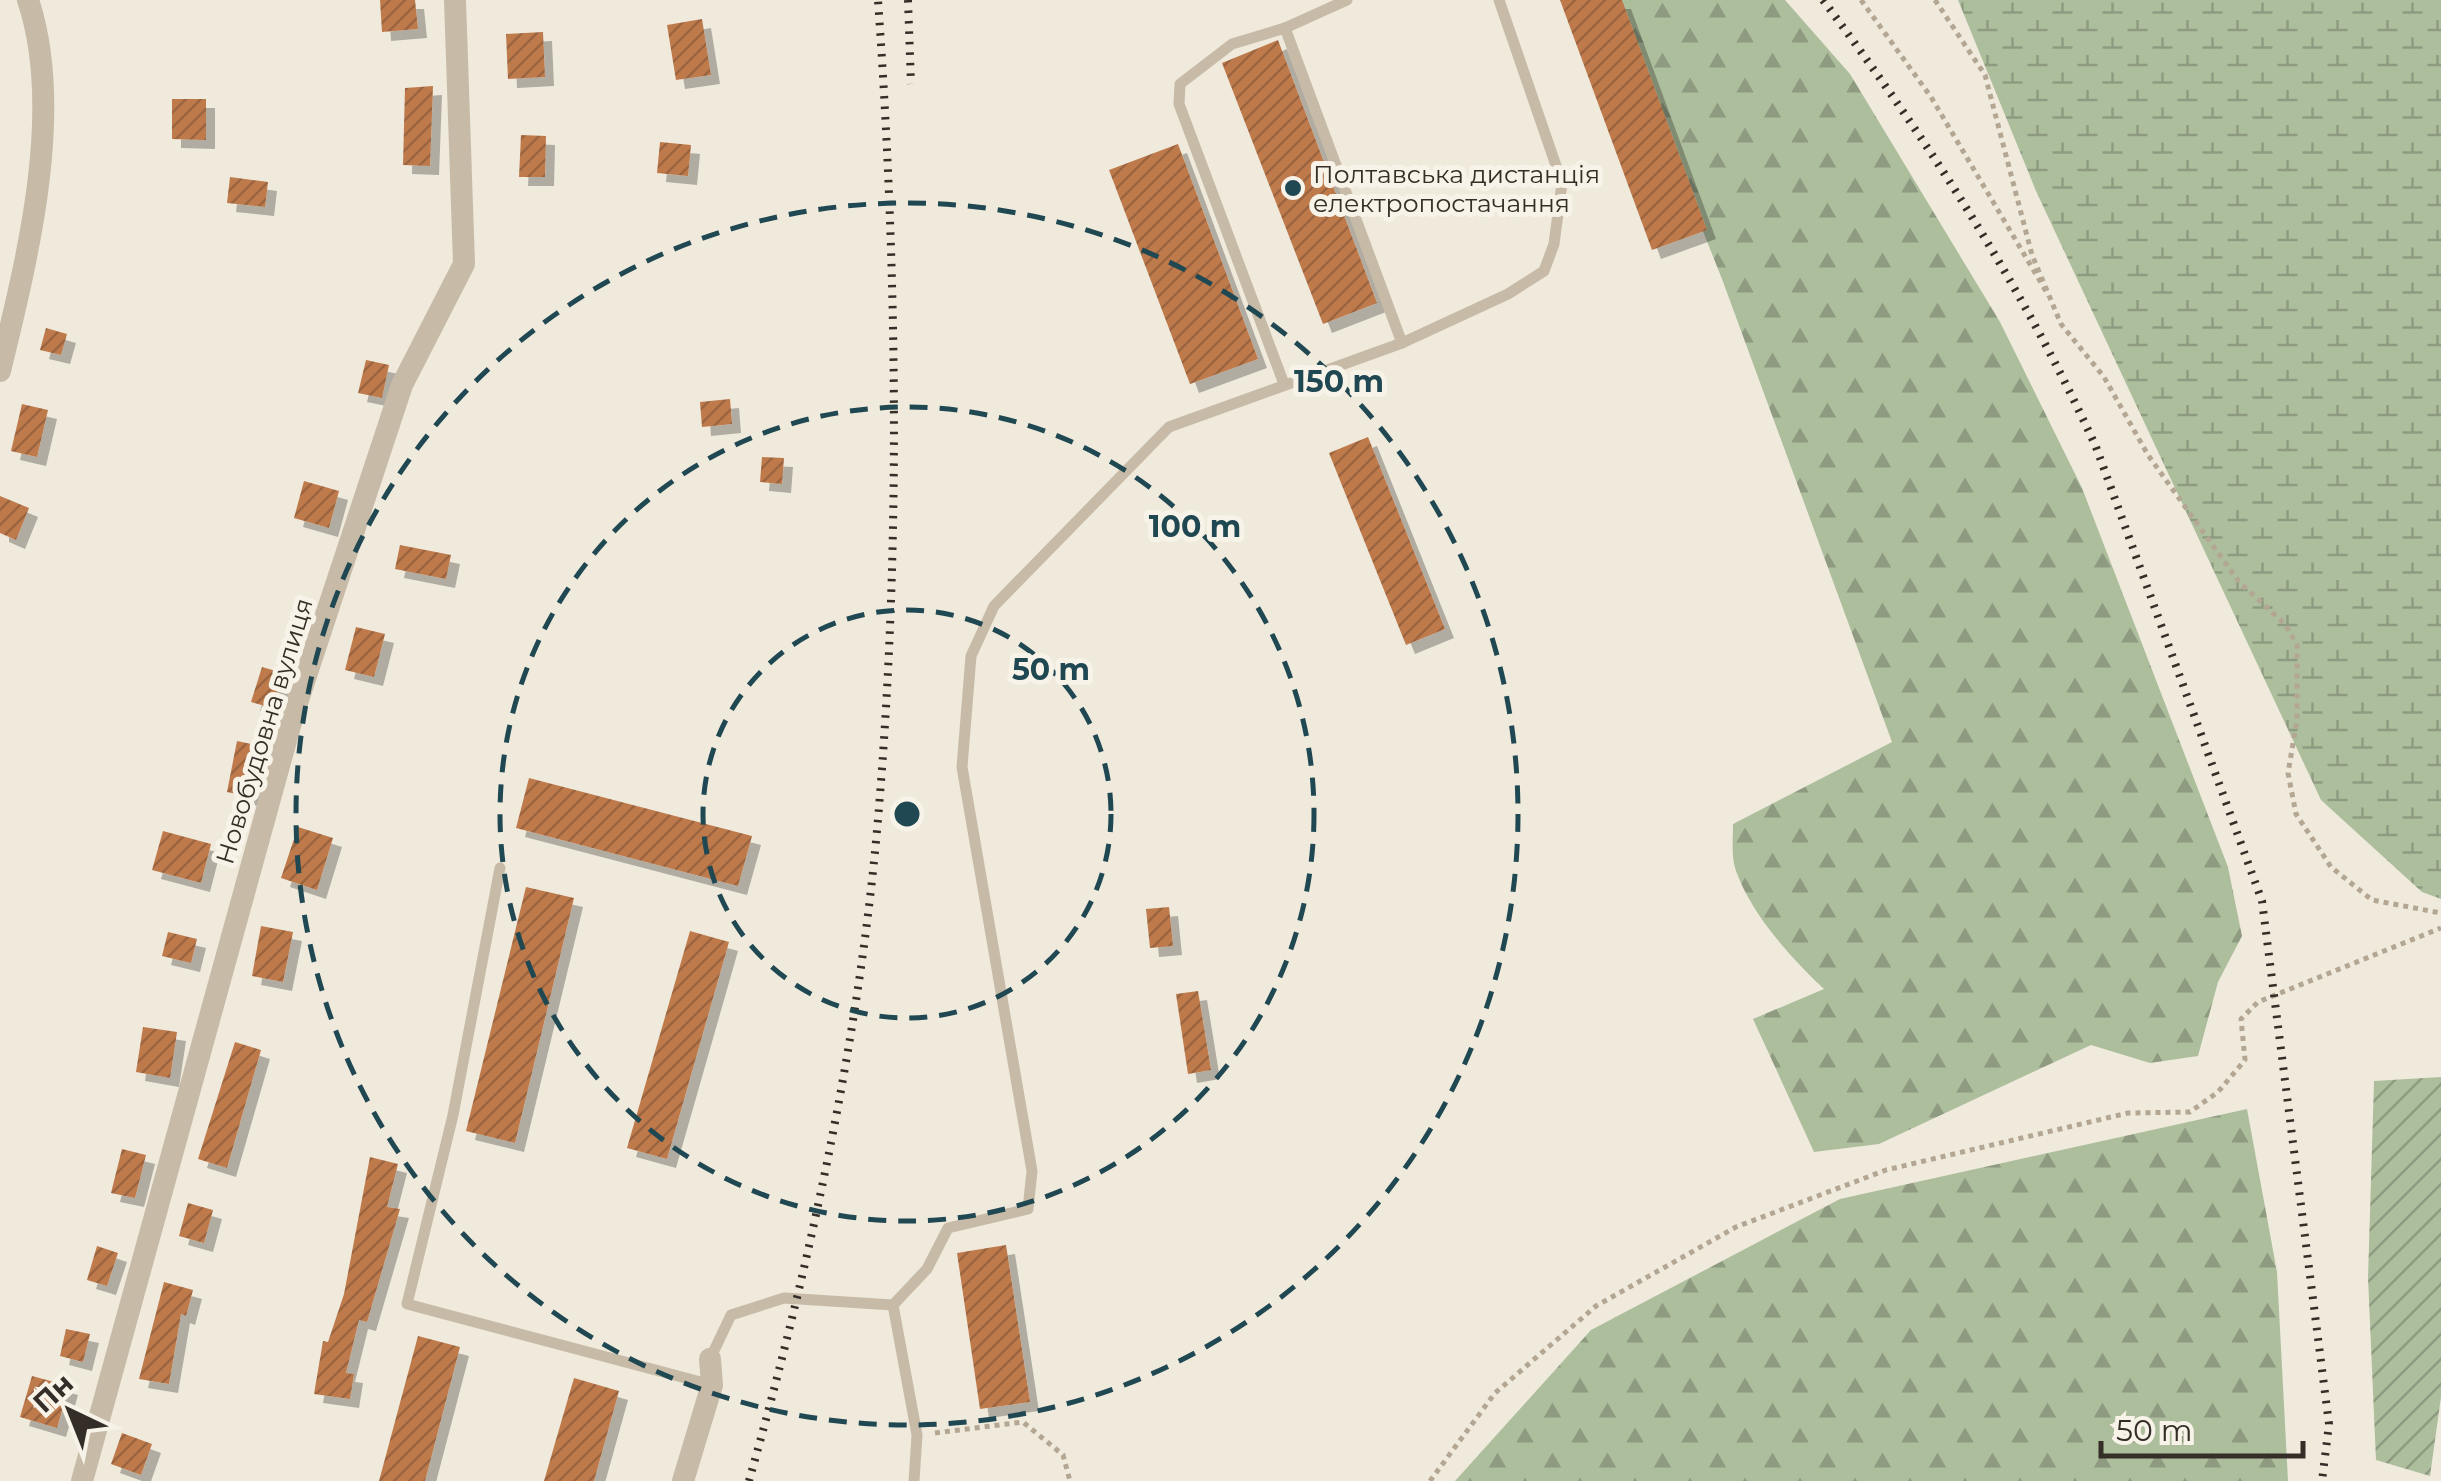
<svg xmlns="http://www.w3.org/2000/svg" width="2441" height="1481" font-family="Montserrat,sans-serif">
  <style>
    .forest { fill: url(#forest-firs) }
    .wetland { fill: url(#wetland-marsh) }
    .garden { fill: url(#garden-furrows) }
    .building { fill: url(#building-hatch); filter: url(#shadow) }
    .lines { fill: none; stroke-linecap: round; stroke-linejoin: round }
    .path { stroke: #b3a693; stroke-width: 5; stroke-dasharray: 5 5; stroke-linecap: butt }
    .lane { stroke: #c7bba8; stroke-width: 11 }
    .street { stroke: #c7bba8; stroke-width: 22 }
    .rail { stroke: #352e28; stroke-width: 8; stroke-dasharray: 2.5 8; stroke-linecap: butt }
    .ring { fill: none; stroke: #204853; stroke-width: 5; stroke-dasharray: 18 12 }
    .poi-dot { fill: #204853; stroke: #f8f3e8; stroke-width: 4 }
    .labels { text-anchor: middle; dominant-baseline: central; stroke-width: 10; stroke-linejoin: round; paint-order: stroke }
    .poi-label { font-size: 25px; fill: #352e28; stroke: #f8f3e8; text-anchor: start }
    .street-label { font-size: 25px; fill: #352e28; stroke: #f8f3e8 }
    .centre { fill: #204853; stroke: #f8f3e8; stroke-width: 5 }
    .ring-label { font-size: 30px; text-anchor: middle; font-weight: bold; fill: #204853; stroke: #f8f3e8; stroke-width: 10; stroke-linejoin: round; paint-order: stroke }
  </style>
  <defs>
    <pattern id="forest-firs" width="22" height="20" patternUnits="userSpaceOnUse" patternTransform="scale(2.5)"><rect width="22" height="20" fill="#adbe9d"/><path d="M5 1l3.5 6h-7zM16 11l3.5 6h-7z" fill="#8e9b80"/></pattern>
    <pattern id="wetland-marsh" width="20" height="14" patternUnits="userSpaceOnUse" patternTransform="scale(2.5)"><rect width="20" height="14" fill="#adbe9d"/><path d="M1 5h8M5 5V1M11 12h8M15 12V8" fill="none" stroke="#8e9b80"/></pattern>
    <pattern id="garden-furrows" width="10" height="10" patternUnits="userSpaceOnUse" patternTransform="scale(2.5)"><rect width="10" height="10" fill="#adbe9d"/><path d="M-1 1l2-2M0 10L10 0M9 11l2-2" fill="none" stroke="#8e9b80"/></pattern>
    <pattern id="building-hatch" width="6" height="6" patternUnits="userSpaceOnUse" patternTransform="scale(2.5)"><rect width="6" height="6" fill="#be7a4c"/><path d="M-1 1l2-2M0 6l6-6M5 7l2-2" fill="none" stroke="#9b643f"/></pattern>
    <filter id="shadow"><feDropShadow dx="9" dy="9" stdDeviation="0" flood-color="#0004"/></filter>
  </defs>
  <rect width="100%" height="100%" fill="#f0eadc"/>
  <g class="forest">
    <path d="M1611,0H1785L1850,74L2000,322L2082,488L2228,867L2242,936L2218,982L2198,1056L2150,1063L2091,1045L1879,1144L1814,1152L1753,1019L1824,989C1790,957 1752,915 1736,871C1731,857 1733,839 1733,824L1892,742L1722,279Z"/>
    <path d="M2247,1109L2277,1272L2288,1481H1455L1591,1330L1840,1199Z"/>
  </g>
  <path class="wetland" d="M1958,0H2441V899L2422,892L2321,800L2036,191Z"/>
  <path class="garden" d="M2441,1077V1397L2430,1476L2376,1460L2368,1278L2374,1081Z"/>
  <g class="building">
    <path d="M380,0H415L418,29L382,32Z"/>
    <path d="M1560,0H1622L1707,230L1652,250Z"/>
    <path d="M702,19L711,75L676,80L667,25Z"/>
    <path d="M543,32L545,77L508,79L506,34Z"/>
    <path d="M1278,40L1377,303L1323,324L1222,63Z"/>
    <path d="M433,86L430,166L403,165L405,88Z"/>
    <path d="M172,99H206V140L172,139Z"/>
    <path d="M521,135L546,136L545,177H519Z"/>
    <path d="M660,142L691,145L688,176L657,173Z"/>
    <path d="M1178,144L1258,359L1190,384L1109,170Z"/>
    <path d="M230,177L268,182L265,207L227,203Z"/>
    <path d="M46,328L67,334L61,355L40,350Z"/>
    <path d="M366,360L389,365L382,398L358,393Z"/>
    <path d="M730,399L732,424L702,427L700,402Z"/>
    <path d="M22,404L48,410L37,457L11,451Z"/>
    <path d="M1368,437L1445,629L1406,645L1329,453Z"/>
    <path d="M762,457L784,458L782,484L760,482Z"/>
    <path d="M304,481L339,491L329,528L294,518Z"/>
    <path d="M0,496L29,508L16,540L0,533Z"/>
    <path d="M400,545L451,555L446,579L395,569Z"/>
    <path d="M356,627L385,634L374,677L345,670Z"/>
    <path d="M262,667L283,673L272,708L251,702Z"/>
    <path d="M237,741L265,747L255,798L227,792Z"/>
    <path d="M529,778L752,836L738,886L516,828Z"/>
    <path d="M298,827L333,838L317,890L281,878Z"/>
    <path d="M163,831L211,844L201,883L152,870Z"/>
    <path d="M526,887L574,898L515,1143L466,1131Z"/>
    <path d="M1169,907L1173,946L1150,948L1146,909Z"/>
    <path d="M261,926L293,932L283,982L252,976Z"/>
    <path d="M690,931L729,942L667,1159L627,1148Z"/>
    <path d="M168,932L197,939L191,963L162,956Z"/>
    <path d="M1198,991L1211,1070L1188,1074L1176,994Z"/>
    <path d="M143,1027L177,1032L170,1078L136,1072Z"/>
    <path d="M235,1042L261,1050L227,1168L198,1159Z"/>
    <path d="M122,1149L146,1155L135,1198L111,1193Z"/>
    <path d="M370,1157L398,1164L387,1207L400,1209L367,1322L359,1320L346,1373L354,1374L350,1399L314,1394L323,1341L328,1342L344,1294Z"/>
    <path d="M188,1203L213,1210L204,1243L179,1236Z"/>
    <path d="M1006,1245L1030,1402L980,1409L957,1253Z"/>
    <path d="M97,1246L118,1253L107,1286L87,1280Z"/>
    <path d="M164,1282L193,1290L186,1316L181,1314L169,1384L139,1379Z"/>
    <path d="M66,1329L90,1334L83,1362L60,1356Z"/>
    <path d="M418,1336L460,1347L425,1481H379Z"/>
    <path d="M32,1376L69,1386L57,1428L20,1417Z"/>
    <path d="M574,1378L619,1391L594,1481H544Z"/>
    <path d="M122,1433L152,1444L141,1475L111,1464Z"/>
  </g>
  <g class="lines">
    <g class="path">
      <path d="M1861,0L1931,97L2047,293"/>
      <path d="M1935,0L1985,75L2032,255L2061,324L2104,377L2148,455L2239,582L2285,624L2297,645V720L2288,773L2296,814L2331,867L2372,900L2441,913"/>
      <path d="M935,1433L1023,1422L1063,1455L1070,1481"/>
      <path d="M1430,1481L1495,1393L1596,1306L1736,1227L1886,1170L2128,1113L2190,1112L2218,1092L2245,1060L2241,1019L2258,1002L2441,928"/>
    </g>
    <g class="lane">
      <path d="M1402,343L1508,294L1544,271L1554,244L1562,183L1499,0"/>
      <path d="M1284,384L1179,104L1180,84L1232,44L1285,28L1347,0"/>
      <path d="M500,868L453,1115L407,1304L712,1385"/>
      <path d="M893,1305L927,1269L948,1228L1028,1209L1032,1171L962,767L971,656L994,606L1169,427L1402,343L1285,28"/>
      <path d="M710,1359L731,1315L784,1298L893,1305L917,1435L914,1481"/>
    </g>
    <g class="street">
      <path d="M0,371C27,259 65,111 28,0"/>
      <path d="M82,1481L293,715L402,385L464,264L455,0"/>
      <path d="M683,1481L712,1385L710,1359"/>
    </g>
    <g class="rail">
      <path d="M908,0L911,84"/>
      <path d="M1823,0C1927,139 2024,289 2096,447L2262,901L2329,1424L2322,1481"/>
      <path d="M749,1481C810,1265 861,1031 879,807C901,540 897,267 878,0"/>
    </g>
  </g>
  <g class="ring">
    <circle cx="907" cy="814" r="204"/>
    <circle cx="907" cy="814" r="407"/>
    <circle cx="907" cy="814" r="611"/>
  </g>
  <circle class="poi-dot" cx="1293" cy="188" r="10"/>
  <g class="labels">
    <g class="poi-label">
      <text x="1313" y="174">Полтавська дистанція<tspan x="1313" dy="29">електропостачання</tspan></text>
    </g>
    <g class="street-label">
      <text transform="translate(264 731) rotate(-73)">Новобудовна вулиця</text>
    </g>
  </g>
  <circle cx="907" cy="814" r="15" class="centre"/>
  <g class="ring-label">
    <text x="1339" y="392">150 m</text>
    <text x="1195" y="537">100 m</text>
    <text x="1051" y="680">50 m</text>
  </g>
  <g transform="translate(70 1411) rotate(317)" stroke="#f8f3e8" stroke-width="8" paint-order="stroke">
  <path d="M0-8L18 38L0 25L-18 38Z" fill="#352e28"/>
  <text y="-15" font-size="28" font-weight="bold" text-anchor="middle" fill="#352e28">Пн</text>
  </g>
  <path d="M2101 1441v15h202v-15" fill="none" stroke="#352e28" stroke-width="5"/>
  <text x="2116" y="1441" font-size="30" fill="#352e28" stroke="#f8f3e8" stroke-width="8" paint-order="stroke">50 m</text>
</svg>
